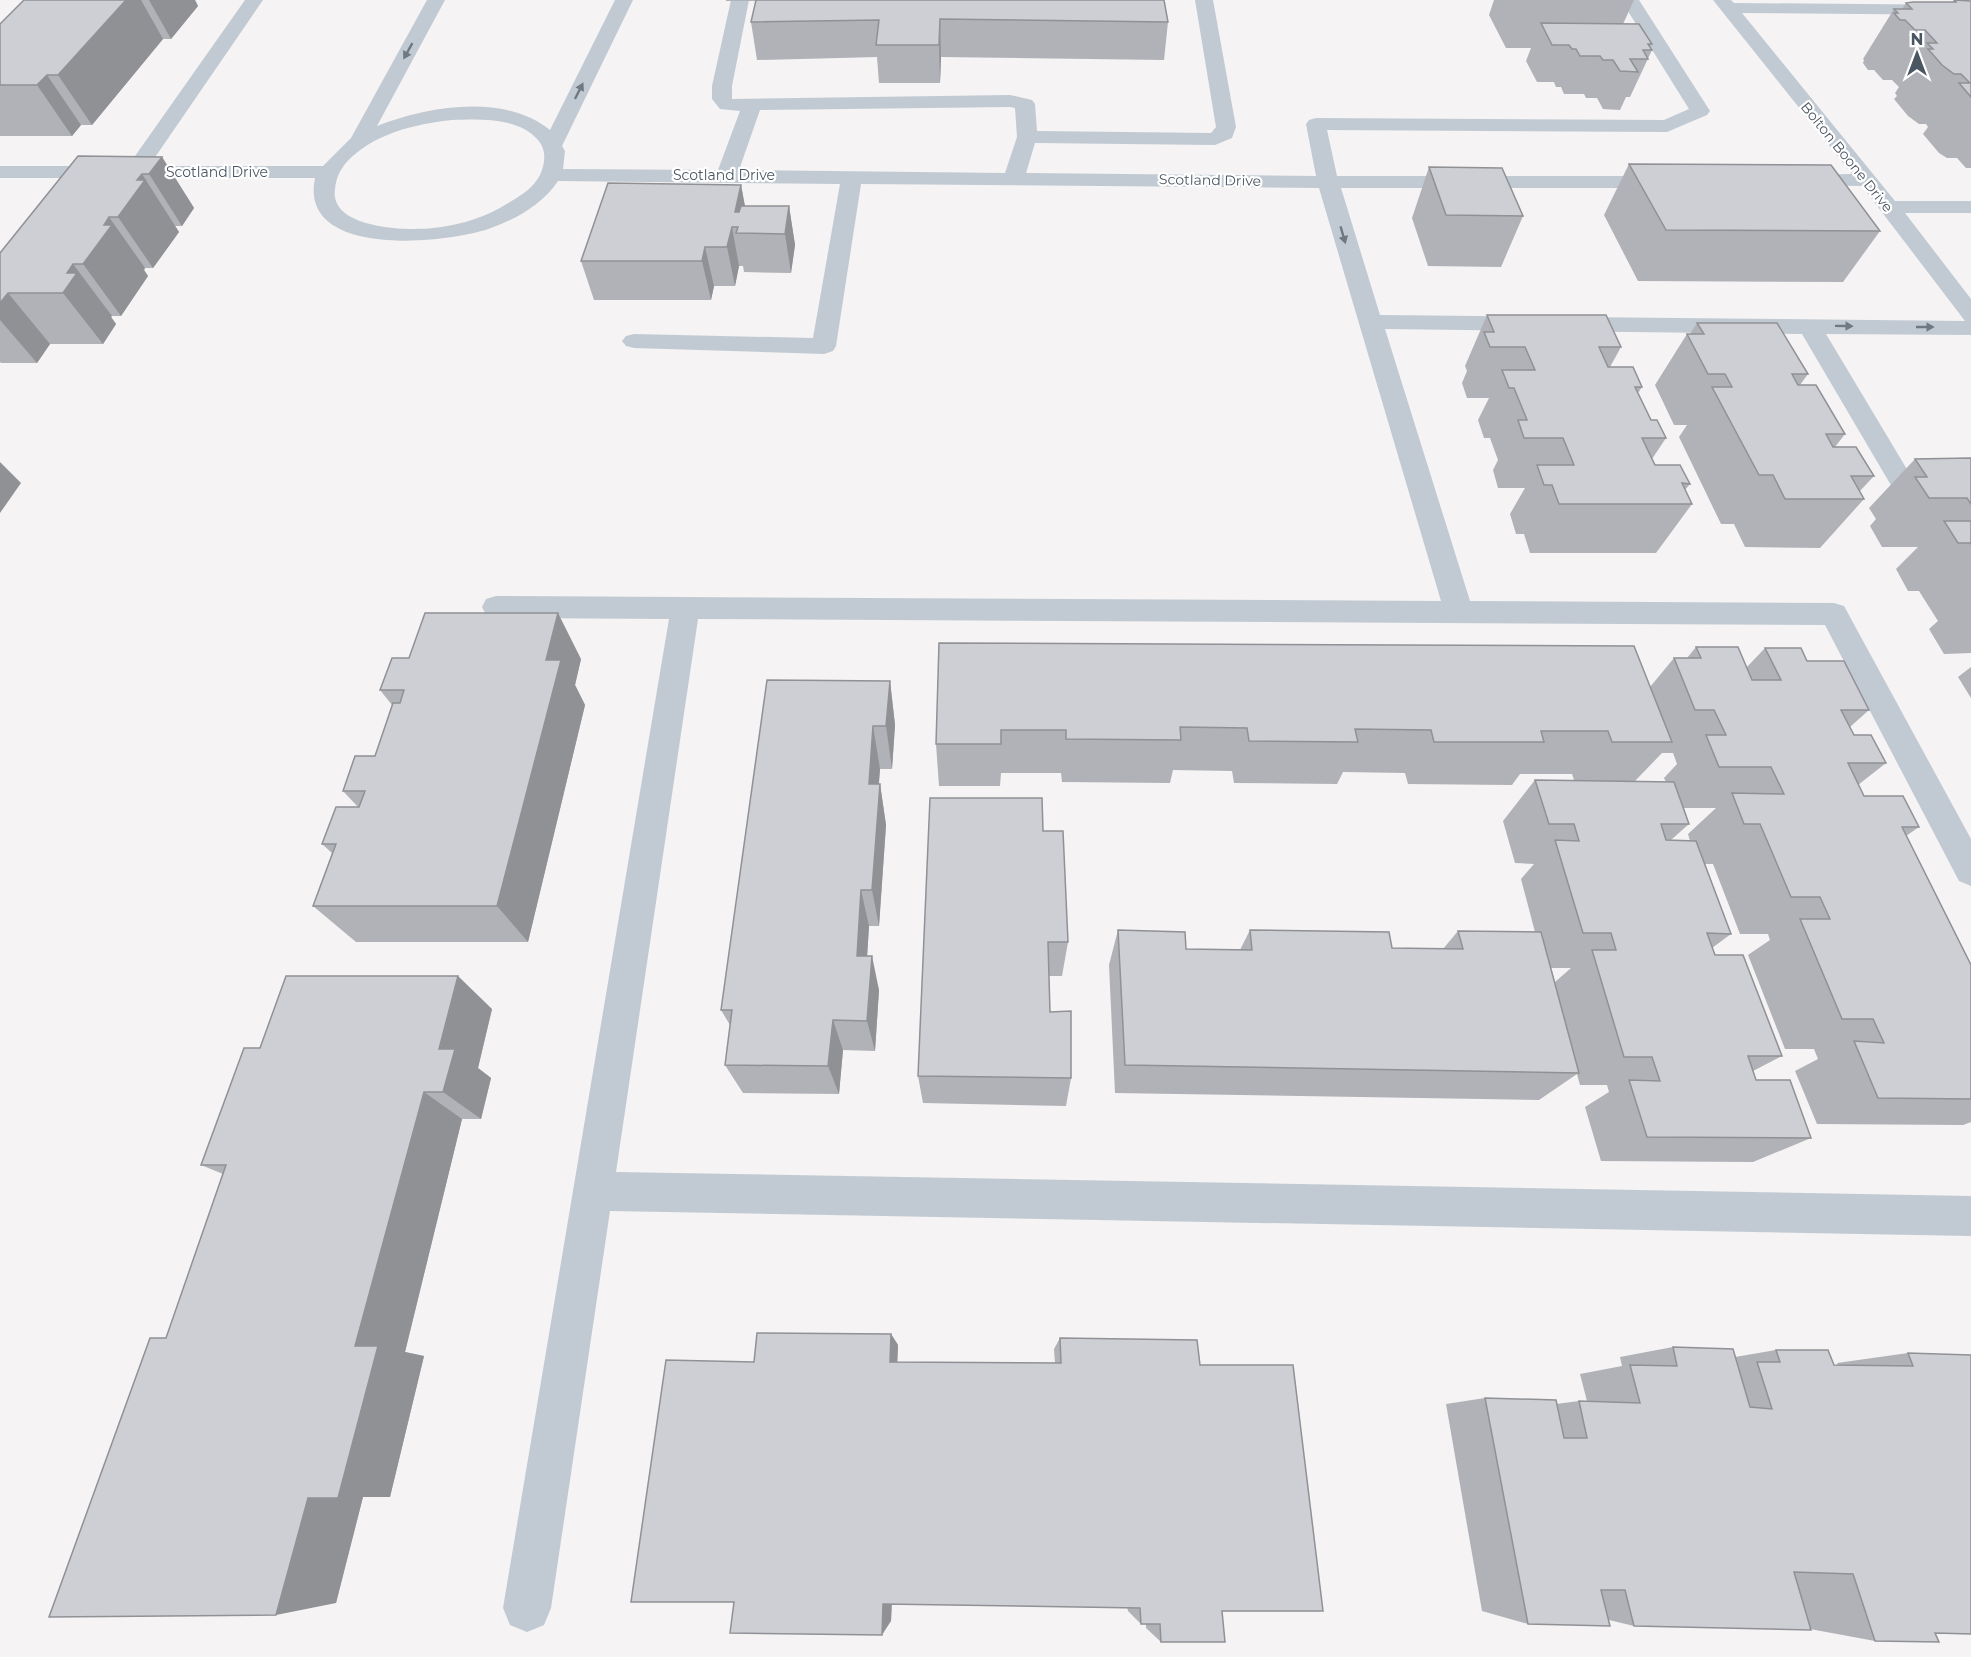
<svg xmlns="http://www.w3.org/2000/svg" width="1971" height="1657" font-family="Montserrat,sans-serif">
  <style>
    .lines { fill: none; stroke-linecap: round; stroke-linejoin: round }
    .minor { fill: #c1cad2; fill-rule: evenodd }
    .wall { fill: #b0b2b7; fill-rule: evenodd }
    .shaded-wall { fill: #909195 }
    .building { fill: #cdcfd5; stroke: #909195; stroke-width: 1.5 }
    .oneway { fill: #6e7983 }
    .labels { text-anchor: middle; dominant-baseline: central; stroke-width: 4.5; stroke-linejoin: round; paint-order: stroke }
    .far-street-label { font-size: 14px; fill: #4a5661; stroke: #fff }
  </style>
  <rect width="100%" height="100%" fill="#f5f3f3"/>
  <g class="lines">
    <path class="minor" d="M245,0H263L149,166H323L351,138L427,0H445L377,126C428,106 504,93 550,130L615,0H633L562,146L565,151L563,169L718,170L740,111L720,109L712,99V86L731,0H749L732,86V99L1010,95L1032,100L1035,104L1037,131L1211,133L1216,127L1195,0H1213L1236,127L1232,138L1215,145L1035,143L1026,173L1316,176L1306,124L1309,120L1316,118L1664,120L1689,109L1621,0H1639L1710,111L1707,115L1667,132L1327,130L1337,176H1667L1674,178L1678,182L1674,186L1667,188H1341L1380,315L1965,321L1862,186L1790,185L1786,181L1790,177L1797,175L1852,174L1713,0H1731L1734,3L1971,5V15L1742,13L1895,201H1971V213H1905L1971,299V335L1826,334L1914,481L1910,487L1901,490L1892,487L1802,334L1385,329L1470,601L1834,603L1844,606L1971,839V886L1959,881L1825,625L698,619L616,1172L1971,1196V1236L610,1211L551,1608L544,1625L527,1632L510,1625L503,1608L669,619L496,618L486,615L482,607L486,599L496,596L1441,601L1319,188L861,184L836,346L833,351L824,354L634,348L626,346L622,341L626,336L634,334L813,338L840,184L558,181C543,204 516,219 491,228C447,244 298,259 315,178H0V166H128ZM1010,107L1015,108L1017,137L1005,173L739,170L760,110ZM452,120C479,119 519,117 538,140C547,150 545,164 540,175C534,187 522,195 510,202C487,217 461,225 433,228C408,231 329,229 335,189C336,179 339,172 345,164C371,134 415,124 452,120Z"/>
  </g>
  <g class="wall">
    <path d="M24,0H195L198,6L171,39H163L92,125H81L72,136H0V24Z"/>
    <path d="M726,0H1164L1168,22L1164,60L941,57L940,83H879L877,57L757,60L751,22L756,1H726Z"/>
    <path d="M1494,0H1634L1623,24L1652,44L1650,47L1652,50L1630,97H1626L1620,110L1603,109L1597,98H1586L1584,94H1564L1561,87H1556L1554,82H1537L1526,61L1531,48H1506L1489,15Z"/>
    <path d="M1954,0L1971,1V168H1966L1957,158H1947L1939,153L1923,134L1928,127L1926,124H1919L1908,116L1894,99L1897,96L1895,93L1899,87L1892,80H1883L1874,70H1868L1863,63L1864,60L1863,59L1894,9H1902L1906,3L1953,2Z"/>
    <path d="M162,157L194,208L182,226H175L179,232L153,268H145L144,270L148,276L121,316H112L111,317L116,324L103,344H50L37,363H1L0,362V253Z"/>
    <path d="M1629,164L1880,231L1843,282L1638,281L1604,215Z"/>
    <path d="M1429,167L1523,216L1501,267L1428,266L1412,218Z"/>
    <path d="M741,185L745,206H789L795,245L791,273L744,272L743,266H739L735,286H714L711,300H594L581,261Z"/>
    <path d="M1487,315L1621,347L1610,367L1642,387L1638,393L1651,420L1666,438L1652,459L1655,465L1690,484L1685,490L1692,504L1656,553H1530L1524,534H1516L1510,514L1525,488H1498L1493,470L1498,460L1490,438H1484L1478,420L1489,398H1467L1462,383L1467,371L1465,366Z"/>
    <path d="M1697,323L1808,374L1800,385L1845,434L1835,447L1874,476L1860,491L1864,499L1820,548L1745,547L1734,524H1721L1679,437L1687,425H1674L1655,385L1687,334H1690Z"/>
    <path d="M1971,458V653L1944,654L1929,629L1938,621L1919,591H1908L1896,569L1918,547H1882L1870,526L1876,519L1869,508L1915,459Z"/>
    <path d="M939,643L1650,687L1674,658H1687L1696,647L1747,667L1765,648L1807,661L1869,710L1850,727L1854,735L1886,763L1858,785L1864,796L1919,827L1906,836L1971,965V1122L1963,1125L1817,1124L1795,1071L1818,1059L1814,1049H1785L1748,955L1770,940L1768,934H1740L1713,864H1705L1731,934L1712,948L1715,955L1782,1056L1753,1071L1756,1080L1811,1138L1753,1162L1601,1161L1585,1107L1609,1092L1607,1085H1580L1577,1074L1539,1100L1115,1093L1109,965L1118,930L1186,949L1240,950L1250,930L1392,948L1443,949L1458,931L1535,932L1521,879L1534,864L1515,863L1503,821L1535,780H1574L1572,774H1520L1512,785L1408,784L1405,773L1343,772L1337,784L1234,783L1232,771L1173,770L1170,783L1062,782L1061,773H1001L1000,786H939L936,744ZM1662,753H1673L1677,764L1664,778L1666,782L1635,781ZM1684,808H1716L1688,834L1690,841L1671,840L1689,824ZM1551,968H1571L1555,982Z"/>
    <path d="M409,658L581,659L575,685L585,705L528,942H356L313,906L332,853L322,844L358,807L343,791L375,756L392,705L380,690Z"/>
    <path d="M1971,667V698L1958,677Z"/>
    <path d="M890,681L895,725L892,769H880L879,784H880L886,825L879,926H869L867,956L879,990L875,1051L843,1050L839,1094L743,1093L725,1065L730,1025L721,1010Z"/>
    <path d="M1043,831L1068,942L1062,976H1049L1050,1012L1071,1078L1066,1106L923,1103L918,1076Z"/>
    <path d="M492,1009L478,1068L491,1078L481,1119H462L405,1352L424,1356L390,1497H363L336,1603L166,1338L223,1174L201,1165Z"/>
    <path d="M891,1334L898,1345L897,1362L1055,1363L1054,1349L1060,1338L1222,1611L1161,1642L1146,1628V1624H1141L1128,1611L1127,1607L892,1604L891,1621L734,1602L754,1362Z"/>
    <path d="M1673,1347L1735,1357L1776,1350L1834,1365H1838L1837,1363L1908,1353L1971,1355L1935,1633L1875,1641L1810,1629L1634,1626L1609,1620L1528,1624L1482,1611L1446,1404L1485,1398L1556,1404L1579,1401H1587L1580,1374L1622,1366L1620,1357Z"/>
  </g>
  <g class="shaded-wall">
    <path d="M126,0H141L163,39L92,125L58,75Z"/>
    <path d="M149,0H195L198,6L171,39Z"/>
    <path d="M940,19L941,57L940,83L939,45Z"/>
    <path d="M47,75L81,125L72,136L37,85Z"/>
    <path d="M162,157L194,208L182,226L149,174Z"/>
    <path d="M142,174L179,232L153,268L118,217L137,180Z"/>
    <path d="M741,185L748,223L735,212Z"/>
    <path d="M789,206L795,245L791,273L785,234Z"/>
    <path d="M109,217L145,268L144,270L148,276L121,316L83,264L104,225Z"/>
    <path d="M732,227L739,266L735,286L727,247Z"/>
    <path d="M705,247L714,286L711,300L702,261Z"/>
    <path d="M73,264L112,316L111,317L116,324L103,344L63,293L67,273Z"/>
    <path d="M8,293L50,344L37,363L0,320V303Z"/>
    <path d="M0,462L21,483L0,513Z"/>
    <path d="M558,613L581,659L575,685L585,705L528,942L497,906L546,660Z"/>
    <path d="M890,681L895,725L892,769L886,726Z"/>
    <path d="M873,726L880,769L875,825L869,784Z"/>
    <path d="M880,784L886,825L879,926L872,890Z"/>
    <path d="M861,890L869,926L865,990L857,956Z"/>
    <path d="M872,956L879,990L875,1051L867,1021Z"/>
    <path d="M458,976L492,1009L478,1068L491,1078L481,1119L443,1092L439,1049Z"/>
    <path d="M833,1020L843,1050L839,1094L828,1066Z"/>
    <path d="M424,1092L462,1119L405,1352L424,1356L390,1497H363L336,1603L276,1615L308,1498L355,1346Z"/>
    <path d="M891,1334L898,1345L897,1371L890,1362Z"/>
    <path d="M892,1593L891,1621L882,1635L883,1604Z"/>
  </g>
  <g class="building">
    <path d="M24,0H126L58,75H47L37,85H0V24Z"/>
    <path d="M756,0H1164L1168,22L940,19L939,45H876L879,20L751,22Z"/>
    <path d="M1954,0L1971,1V97L1959,83H1970L1961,74H1954L1942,65L1928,49H1933L1927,43H1937L1925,30H1915L1905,20H1900L1894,13H1898L1894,9H1912L1906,3L1913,2H1956Z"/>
    <path d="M1541,23L1639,24L1652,44H1648L1652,50H1643L1648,59H1630L1638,72L1620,71L1613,60H1603L1600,56H1580L1576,49H1572L1569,45H1552Z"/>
    <path d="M78,156L162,157L149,174H142L137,180H145L118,217H109L104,225H112L83,264H73L67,273H77L63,293H8L0,303V253Z"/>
    <path d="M1629,164L1831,165L1880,231L1666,230Z"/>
    <path d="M1429,167L1502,168L1523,216L1446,215Z"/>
    <path d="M608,183L741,185L735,212H739L741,206H789L785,234L736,233L738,227H732L727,247H705L702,261H581Z"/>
    <path d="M1487,315H1606L1621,347H1599L1608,367H1633L1642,387H1635L1651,420H1657L1666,438H1642L1655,465H1680L1690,484L1682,483L1692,504H1559L1552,485H1544L1537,465H1574L1563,438H1524L1518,420H1527L1514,388H1509L1502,370H1535L1525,347H1490L1484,332H1494Z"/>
    <path d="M1697,323H1777L1808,374H1792L1798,385H1816L1845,434H1826L1833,447H1856L1874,476H1851L1864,499H1785L1773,475H1759L1712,387H1732L1725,374H1708L1687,334H1704Z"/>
    <path d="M1971,458V504L1967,498H1929L1915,477H1927L1915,459Z"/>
    <path d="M1944,521H1971V544L1970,543H1958Z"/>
    <path d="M425,613H558L546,660H561L497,906H313L336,844H322L336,807H359L365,791H343L355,756H375L393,703H400L404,690H380L392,658H409Z"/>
    <path d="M939,643L1634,646L1672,742H1612L1608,731H1541L1544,742H1434L1431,730L1355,729L1358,742L1249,741L1247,728L1180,727L1181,740L1066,739V730H1001V744H936Z"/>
    <path d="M1696,647H1738L1752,680H1781L1765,648H1801L1807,661H1844L1869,710H1841L1854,735H1871L1886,763H1848L1864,796H1903L1919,827H1902L1971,965V1099L1878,1098L1854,1041L1884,1043L1873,1019H1842L1800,919H1830L1820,897H1791L1760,824H1744L1732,793L1784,794L1771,767H1719L1706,735H1726L1714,710H1695L1674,658H1701Z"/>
    <path d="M767,680L890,681L886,726H873L869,784H880L872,890H861L857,956H872L867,1021L833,1020L828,1066L725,1065L732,1010H721Z"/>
    <path d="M1535,780L1674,782L1689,824H1661L1666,840L1696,841L1731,934L1707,933L1715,955H1743L1782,1056H1748L1756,1080H1790L1811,1138L1647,1137L1629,1080L1660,1081L1652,1057H1624L1592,950H1616L1611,933H1583L1555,840L1579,841L1574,824H1549Z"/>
    <path d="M930,798H1042L1043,831H1063L1068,942H1048L1050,1012L1071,1011V1078L918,1076Z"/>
    <path d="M1118,930L1185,932L1186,949L1252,950L1250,930L1389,932L1392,948L1463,949L1458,931L1541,932L1579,1073L1125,1065Z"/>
    <path d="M286,976H458L439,1049H455L443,1092H424L355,1346H378L338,1498H308L276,1615L49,1617L150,1338H166L226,1165H201L244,1048H260Z"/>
    <path d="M757,1333L891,1334L890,1362L1061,1363L1060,1338L1197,1340L1200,1365H1293L1323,1611H1222L1225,1642H1161L1160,1624H1141L1140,1608L883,1604L882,1635L730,1633L734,1602H631L666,1360L754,1362Z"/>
    <path d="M1673,1347L1733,1349L1750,1407L1772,1409L1757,1362H1780L1776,1350H1828L1834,1365L1913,1366L1908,1353L1971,1355V1634L1935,1633L1939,1642L1875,1641L1853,1574L1794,1572L1811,1630L1634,1626L1625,1590H1601L1610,1626L1528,1624L1485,1398L1556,1400L1564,1438H1587L1579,1401L1640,1403L1630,1365L1677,1366Z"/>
  </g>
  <defs><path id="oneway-solid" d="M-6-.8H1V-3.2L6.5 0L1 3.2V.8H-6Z" transform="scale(1.5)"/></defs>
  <g class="oneway">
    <use href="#oneway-solid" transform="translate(408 51) rotate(119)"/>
    <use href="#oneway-solid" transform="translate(579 91) rotate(-63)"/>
    <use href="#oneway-solid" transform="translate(1343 235) rotate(74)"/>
    <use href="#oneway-solid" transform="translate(1844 326) rotate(1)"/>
    <use href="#oneway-solid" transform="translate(1925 327)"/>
  </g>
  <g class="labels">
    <g class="far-street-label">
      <text transform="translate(1847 157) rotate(51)">Bolton Boone Drive</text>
      <text x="217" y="172">Scotland Drive</text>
      <text x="724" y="175">Scotland Drive</text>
      <text transform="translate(1210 180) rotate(1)">Scotland Drive</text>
    </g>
  </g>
  <g transform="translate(1917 54)" stroke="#ffffff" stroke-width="4.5" paint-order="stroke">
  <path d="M0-4.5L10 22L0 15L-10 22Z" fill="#4a5661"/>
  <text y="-9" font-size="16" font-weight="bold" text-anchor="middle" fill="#4a5661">N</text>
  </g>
</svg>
